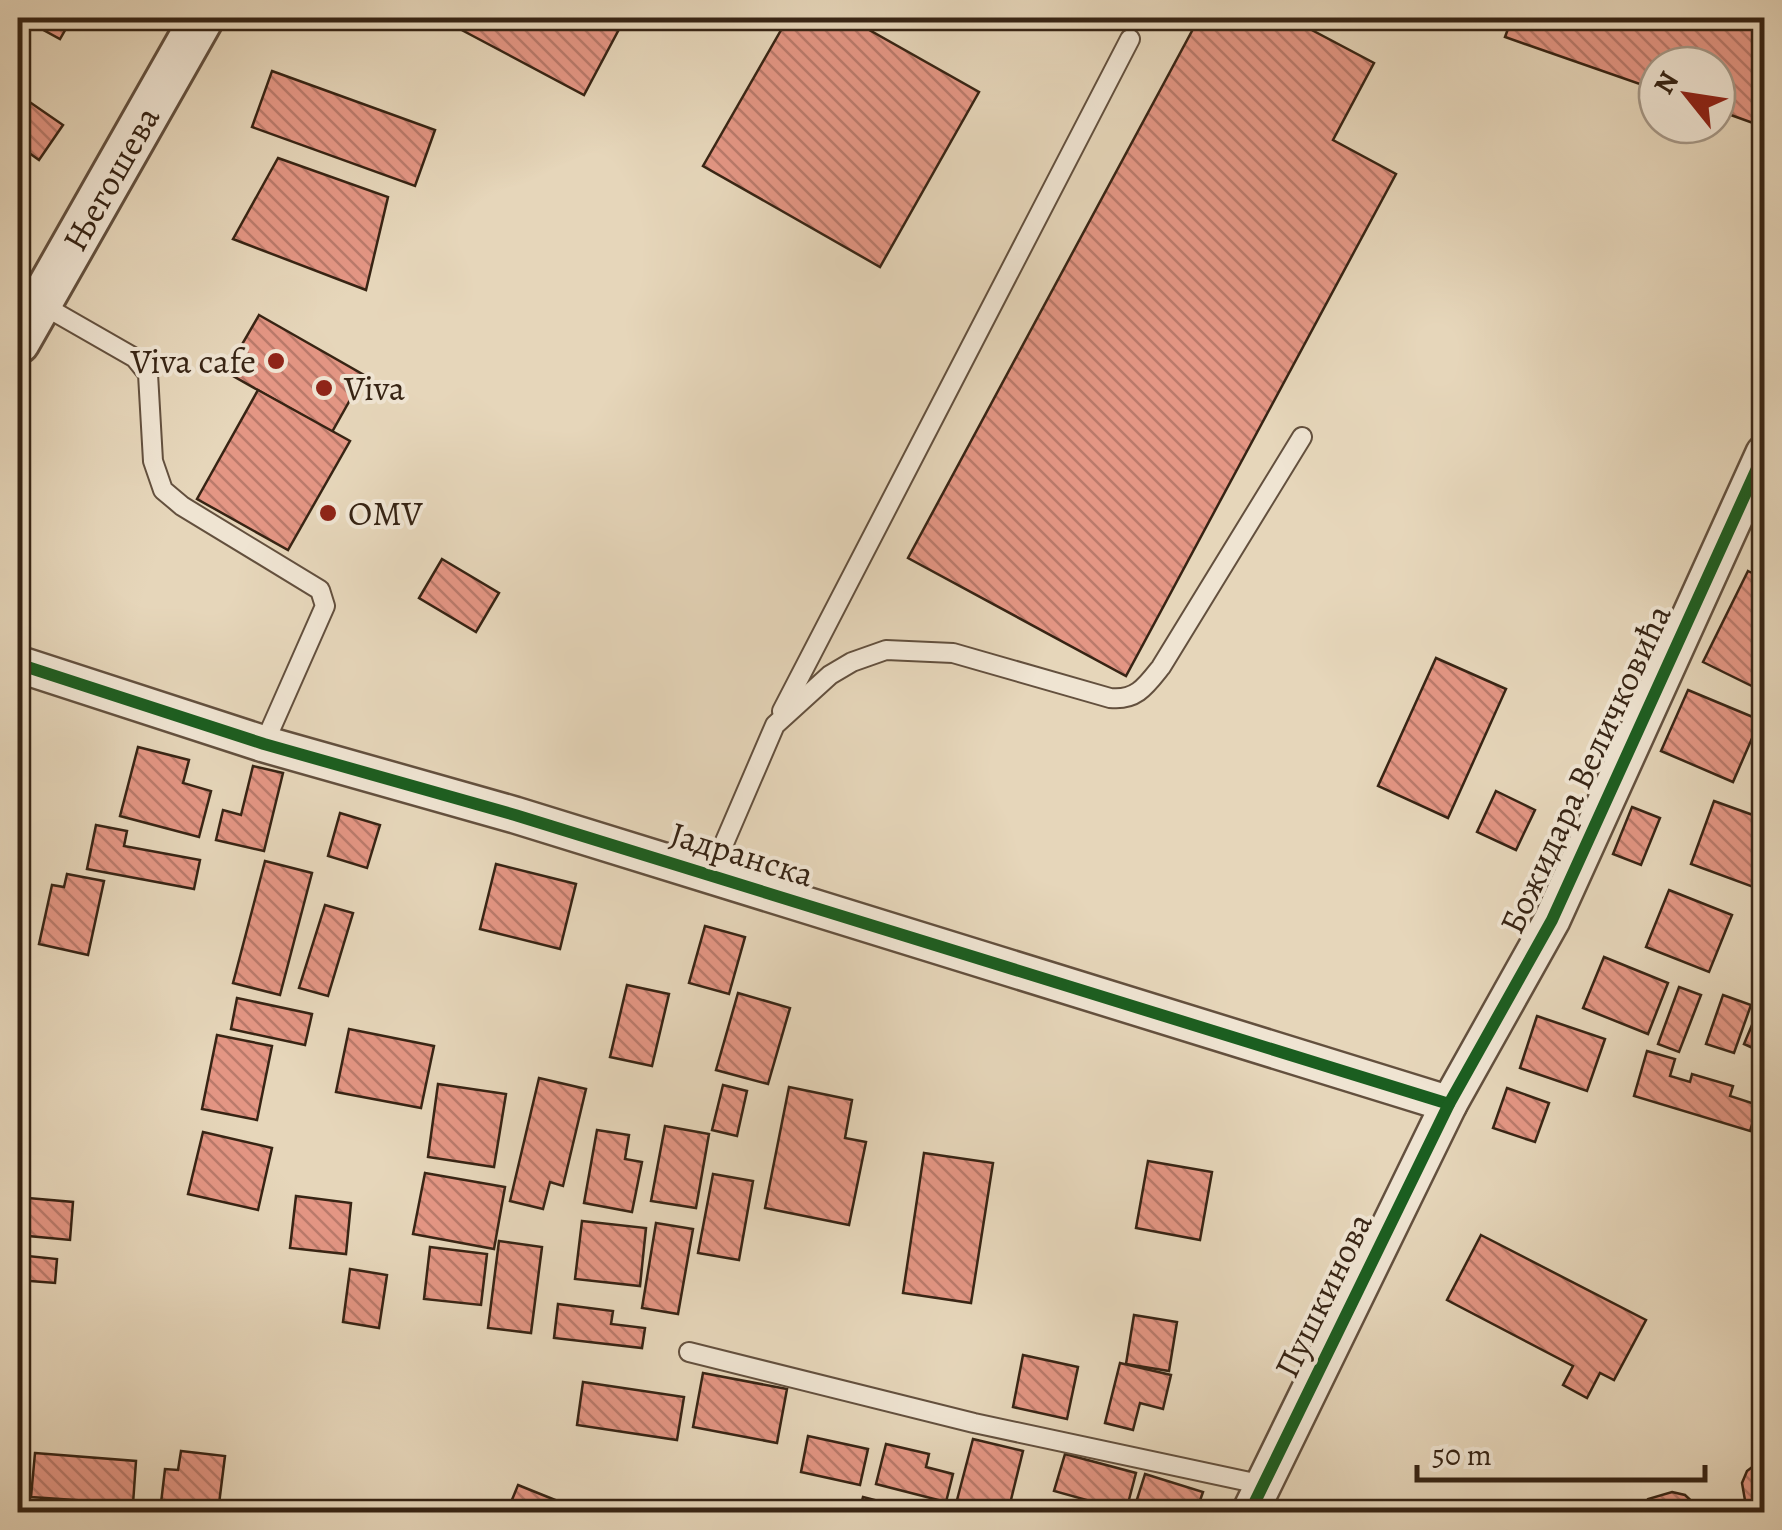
<svg xmlns="http://www.w3.org/2000/svg" width="1782" height="1530" font-family="Alegreya,serif">
  <style>
    .building { fill: url(#building-back-hatch); stroke: #372414; stroke-width: 2.5 }
    .lines { fill: none; stroke-linecap: round; stroke-linejoin: round }
    .service-casing { stroke: #63503e; stroke-width: 22 }
    .minor-casing { stroke: #63503e; stroke-width: 40 }
    .tertiary-casing { stroke: #63503e; stroke-width: 48 }
    .service { stroke: #efe4d2; stroke-width: 18 }
    .minor { stroke: #efe4d2; stroke-width: 35 }
    .tertiary { stroke: #efe4d2; stroke-width: 42 }
    .cycleway-casing { stroke: #efe4d2; stroke-width: 19 }
    .cycleway { stroke: #1b5e20; stroke-width: 12 }
    .poi-dot { fill: #8f2418; stroke: #efe4d2; stroke-width: 4 }
    .labels { text-anchor: middle; dominant-baseline: central; stroke-width: 8; stroke-linejoin: round; paint-order: stroke }
    .street-label { font-size: 35px; fill: #372414; stroke: #efe4d2 }
    .poi-label { font-size: 35px; fill: #372414; stroke: #efe4d2; text-anchor: start }
  </style>
  <defs>
    <pattern id="building-back-hatch" width="6" height="6" patternUnits="userSpaceOnUse" patternTransform="scale(2.5)"><rect width="6" height="6" fill="#e49684"/><path d="M-1 5l2 2M0 0l6 6M5-1l2 2" fill="none" stroke="#ba7a6b"/></pattern>
  </defs>
  <rect width="100%" height="100%" fill="#e6d6ba"/>
  <filter id="stains"><feTurbulence type="fractalNoise" baseFrequency=".002" numOctaves="4"/><feColorMatrix values="0 0 0 0 .2 0 0 0 0 .09 0 0 0 0 .02 0 0 0 .5 -.17"/></filter>
  <radialGradient id="worn" r=".72"><stop offset=".6" stop-color="#630" stop-opacity="0"/><stop offset="1" stop-color="#630" stop-opacity=".3"/></radialGradient>
  <g class="building">
    <path d="M29,18H72L60,39L27,21Z"/>
    <path d="M439,18H625L584,95Z"/>
    <path d="M788,18H848L979,92L880,267L703,166Z"/>
    <path d="M1199,18H1289L1374,63L1333,140L1396,174L1126,676L908,558Z"/>
    <path d="M1512,18H1764V127L1717,110V65H1657V90L1505,37Z"/>
    <path d="M272,71L435,130L415,186L252,127Z"/>
    <path d="M18,94L63,125L39,160L18,145Z"/>
    <path d="M278,158L388,197L366,290L233,239Z"/>
    <path d="M259,315L364,375L332,432L226,372Z"/>
    <path d="M258,390L350,441L288,550L197,499Z"/>
    <path d="M442,559L499,593L476,632L419,598Z"/>
    <path d="M1748,571L1764,579V692L1703,662Z"/>
    <path d="M1436,658L1506,689L1448,818L1378,786Z"/>
    <path d="M1688,690L1760,720L1733,782L1661,751Z"/>
    <path d="M18,699L28,702L18,739Z"/>
    <path d="M138,747L189,760L183,783L211,791L199,837L120,816Z"/>
    <path d="M253,766L283,773L264,851L216,840L223,810L241,815Z"/>
    <path d="M1496,791L1535,810L1516,850L1477,832Z"/>
    <path d="M1714,801L1764,819V866L1756,888L1691,864Z"/>
    <path d="M1632,807L1660,818L1641,865L1613,854Z"/>
    <path d="M340,813L380,825L367,868L328,856Z"/>
    <path d="M96,825L127,831L124,846L200,860L194,889L87,869Z"/>
    <path d="M265,861L312,873L280,995L233,983Z"/>
    <path d="M496,864L576,884L560,949L480,929Z"/>
    <path d="M67,874L104,881L88,955L39,944L52,885L64,887Z"/>
    <path d="M1669,890L1732,915L1709,972L1646,947Z"/>
    <path d="M325,905L353,913L328,996L299,988Z"/>
    <path d="M705,926L745,937L729,994L689,983Z"/>
    <path d="M1604,957L1668,983L1648,1034L1583,1008Z"/>
    <path d="M627,985L669,994L652,1066L610,1057Z"/>
    <path d="M1679,987L1701,995L1679,1052L1658,1044Z"/>
    <path d="M738,993L790,1008L768,1084L716,1070Z"/>
    <path d="M1723,995L1751,1005L1734,1053L1706,1044Z"/>
    <path d="M237,998L312,1014L305,1045L231,1029Z"/>
    <path d="M1757,1013L1764,1016V1053L1744,1044Z"/>
    <path d="M1537,1016L1605,1039L1587,1091L1520,1068Z"/>
    <path d="M349,1029L434,1046L421,1108L336,1092Z"/>
    <path d="M217,1035L272,1046L257,1120L202,1109Z"/>
    <path d="M1647,1051L1675,1059L1670,1076L1690,1082L1692,1074L1733,1086L1730,1096L1758,1105L1750,1131L1634,1096Z"/>
    <path d="M539,1078L586,1089L563,1186L550,1182L543,1209L510,1201Z"/>
    <path d="M438,1084L506,1094L494,1167L428,1157Z"/>
    <path d="M723,1085L747,1091L737,1136L712,1130Z"/>
    <path d="M789,1087L852,1100L845,1138L866,1142L849,1225L765,1208Z"/>
    <path d="M1507,1088L1549,1103L1535,1142L1493,1128Z"/>
    <path d="M665,1126L709,1134L696,1208L651,1201Z"/>
    <path d="M597,1130L629,1135L625,1159L642,1162L632,1212L584,1203Z"/>
    <path d="M203,1132L272,1148L258,1210L188,1194Z"/>
    <path d="M924,1153L993,1163L971,1303L903,1293Z"/>
    <path d="M1148,1161L1212,1172L1200,1240L1136,1228Z"/>
    <path d="M425,1173L505,1187L494,1249L413,1234Z"/>
    <path d="M713,1174L753,1181L739,1260L698,1253Z"/>
    <path d="M296,1196L351,1203L346,1254L290,1248Z"/>
    <path d="M28,1198L73,1202L70,1240L18,1235V1215L26,1216Z"/>
    <path d="M582,1221L646,1228L640,1286L575,1279Z"/>
    <path d="M656,1223L693,1229L678,1314L642,1308Z"/>
    <path d="M1481,1235L1646,1320L1614,1380L1600,1373L1587,1398L1563,1385L1573,1366L1447,1300Z"/>
    <path d="M499,1241L542,1247L531,1333L488,1328Z"/>
    <path d="M430,1247L487,1254L481,1305L424,1299Z"/>
    <path d="M18,1255L57,1259L55,1283L18,1280Z"/>
    <path d="M350,1269L387,1275L379,1328L343,1322Z"/>
    <path d="M558,1304L613,1311L611,1324L645,1328L642,1348L554,1338Z"/>
    <path d="M1134,1315L1177,1322L1169,1371L1126,1364Z"/>
    <path d="M1023,1355L1078,1367L1067,1419L1013,1407Z"/>
    <path d="M1120,1363L1171,1375L1163,1409L1140,1403L1133,1430L1105,1423Z"/>
    <path d="M703,1373L787,1389L777,1443L693,1427Z"/>
    <path d="M583,1382L684,1397L677,1440L577,1425Z"/>
    <path d="M808,1436L868,1449L860,1485L801,1472Z"/>
    <path d="M973,1439L1023,1451L1008,1512L957,1500Z"/>
    <path d="M886,1444L929,1454L926,1467L953,1474L946,1502L876,1484Z"/>
    <path d="M181,1451L225,1456L218,1512H152L153,1502L161,1503L165,1469L178,1470Z"/>
    <path d="M35,1453L136,1461L133,1504L31,1497Z"/>
    <path d="M1065,1454L1136,1473L1126,1511L1054,1491Z"/>
    <path d="M1764,1458V1512H1747L1742,1483L1747,1471Z"/>
    <path d="M18,1472L26,1473L21,1509H18Z"/>
    <path d="M1145,1474L1203,1492L1196,1512H1133Z"/>
    <path d="M518,1485L585,1512H507Z"/>
    <path d="M1672,1492L1685,1495L1703,1512H1637L1648,1499Z"/>
    <path d="M863,1497L913,1510V1512H859Z"/>
  </g>
  <g class="lines">
    <g class="service-casing">
      <g id="service">
        <path d="M39,303L135,358L148,374L153,461L163,490L182,506L320,590L325,606L264,744"/>
        <path d="M782,711L1130,39"/>
        <path d="M710,876L775,725L830,675L852,662L886,650L953,653L1110,698C1136,701 1146,686 1161,667L1302,437"/>
        <path d="M689,1352L974,1423L1264,1485"/>
      </g>
    </g>
    <g class="minor-casing">
      <g id="minor">
        <path d="M18,664L264,744L515,815L1449,1104"/>
        <path d="M1250,1512L1449,1104L1552,920L1764,453"/>
      </g>
    </g>
    <g class="tertiary-casing">
      <g id="tertiary">
        <path id="s1" d="M18,342L202,18"/>
      </g>
    </g>
    <use href="#service" class="service"/>
    <use href="#minor" class="minor"/>
    <use href="#tertiary" class="tertiary"/>
    <g class="cycleway-casing">
      <g id="cycleway">
        <path d="M18,664L264,744L515,815L1449,1104"/>
        <path d="M1250,1512L1449,1104L1552,920L1764,453"/>
      </g>
    </g>
    <use href="#cycleway" class="cycleway"/>
  </g>
  <g class="poi-dot">
    <circle cx="276" cy="361" r="10"/>
    <circle cx="324" cy="388" r="10"/>
    <circle cx="328" cy="513" r="10"/>
  </g>
  <g class="labels">
    <g class="street-label">
      <text stroke="none"><textPath href="#s1" startOffset="188">Његошева</textPath></text>
      <text transform="translate(1585 769) rotate(-65)">Божидара Величковића</text>
      <text transform="translate(742 854) rotate(17)">Јадранска</text>
      <text transform="translate(1323 1295) rotate(-64)">Пушкинова</text>
    </g>
    <g class="poi-label">
      <text x="256" y="361" text-anchor="end">Viva cafe</text>
      <text x="344" y="388">Viva</text>
      <text x="348" y="513">OMV</text>
    </g>
  </g>
  <rect width="1782" height="1530" fill="none" stroke="#e6d6ba" stroke-width="60"/>
  <rect x="20" y="20" width="1742" height="1490" fill="none" stroke="#372414" stroke-width="5"/>
  <rect x="30" y="30" width="1722" height="1470" fill="none" stroke="#372414" stroke-width="2.5"/>
  <g transform="translate(1687 95) rotate(300)"><circle r="48" fill="#efe4d2" stroke="#a59786" stroke-width="2.5"/>
  <path d="M0-8L18 38L0 25L-18 38Z" fill="#8f2418"/>
  <text y="-15" font-size="28" font-weight="bold" text-anchor="middle" fill="#372414">N</text>
  </g>
  <path d="M1417 1465v15h288v-15" fill="none" stroke="#372414" stroke-width="5"/>
  <text x="1432" y="1465" font-size="30" fill="#372414" stroke="#efe4d2" stroke-width="8" paint-order="stroke">50 m</text>
  <rect width="100%" height="100%" filter="url(#stains)"/>
  <rect width="100%" height="100%" fill="url(#worn)"/>
</svg>
